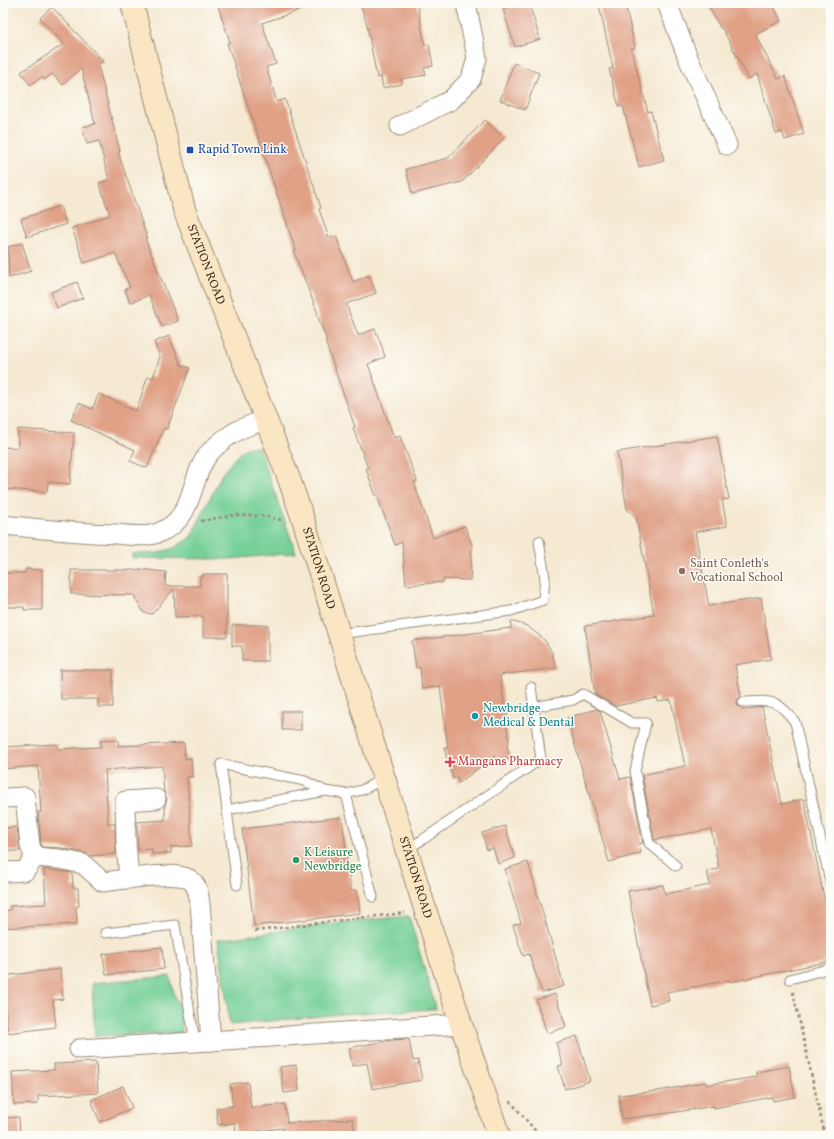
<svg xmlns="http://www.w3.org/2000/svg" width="834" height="1139" font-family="Vollkorn,serif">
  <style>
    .green { fill: #77d097; stroke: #597d5a }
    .building { fill: #e0a187 }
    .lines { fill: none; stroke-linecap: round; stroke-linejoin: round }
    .lane-casing { stroke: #988a78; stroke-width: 11 }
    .street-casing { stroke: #988a78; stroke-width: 21 }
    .secondary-casing { stroke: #988a78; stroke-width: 24 }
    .path { stroke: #988a78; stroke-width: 2.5; stroke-dasharray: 3 3; stroke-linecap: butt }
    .lane { stroke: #fff; stroke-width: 9 }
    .street { stroke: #fff; stroke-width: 19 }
    .secondary { stroke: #fbe6c4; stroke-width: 22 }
    .transit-dot { fill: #1a4fb4; stroke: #fdfcf7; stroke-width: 1.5 }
    .education-dot { fill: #8d6e63; stroke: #fdfcf7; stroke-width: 1.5 }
    .culture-dot { fill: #0f9aa8; stroke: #fdfcf7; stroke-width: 1.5 }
    .health-dot { fill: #e0444e; stroke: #fdfcf7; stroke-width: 1.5 }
    .leisure-dot { fill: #2e9e5b; stroke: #fdfcf7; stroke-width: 1.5 }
    .labels { text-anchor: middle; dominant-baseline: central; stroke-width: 3; stroke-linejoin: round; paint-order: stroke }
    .transit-label { font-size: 12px; fill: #164399; stroke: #fdfcf7; text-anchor: start }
    .street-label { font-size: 12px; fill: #3b2a1e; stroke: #fdfcf7 }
    .education-label { font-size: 12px; fill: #785e54; stroke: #fdfcf7; text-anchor: start }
    .culture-label { font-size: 12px; fill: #0d838f; stroke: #fdfcf7; text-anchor: start }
    .health-label { font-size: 12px; fill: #be3a42; stroke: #fdfcf7; text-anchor: start }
    .leisure-label { font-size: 12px; fill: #27864d; stroke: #fdfcf7; text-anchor: start }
  </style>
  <rect width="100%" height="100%" fill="#fdfcf7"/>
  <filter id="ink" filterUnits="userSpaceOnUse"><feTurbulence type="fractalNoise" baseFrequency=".025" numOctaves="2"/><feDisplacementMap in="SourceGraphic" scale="8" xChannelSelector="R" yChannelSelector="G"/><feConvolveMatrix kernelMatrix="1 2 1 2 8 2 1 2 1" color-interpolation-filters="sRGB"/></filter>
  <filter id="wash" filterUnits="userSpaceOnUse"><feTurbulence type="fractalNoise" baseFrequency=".012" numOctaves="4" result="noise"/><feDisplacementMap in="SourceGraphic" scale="16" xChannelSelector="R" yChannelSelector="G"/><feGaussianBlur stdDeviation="0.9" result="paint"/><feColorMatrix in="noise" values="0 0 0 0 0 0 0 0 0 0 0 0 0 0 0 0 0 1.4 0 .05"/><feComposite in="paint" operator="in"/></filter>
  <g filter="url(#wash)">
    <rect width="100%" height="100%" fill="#f5e9d2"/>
    <g class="green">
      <path d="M250,447L259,448L296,553L229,559L132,558V554L158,553L174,548L191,537L222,474L235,458L244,449Z"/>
      <path d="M409,916L436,1009L341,1014L230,1025L218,940L325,924Z"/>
      <path d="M170,976L174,994L181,1012L182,1033L95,1036L92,983Z"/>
    </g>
    <g id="blocks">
      <g class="building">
        <path d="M217,3H312L313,6L262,23L276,64L266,67L277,102L285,99L321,208L319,209L329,238L336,236L353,282L369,275L376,293L346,304L358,335L375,329L382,347L385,357L368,364L394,438L400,436L417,481L414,482L433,538L465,526L472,545L470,580L443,579V582L406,585L402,542L395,545L377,495L376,496L366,469L368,468L353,428L355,427L325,341H327L317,314H318L294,252L296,251L227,43L230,42Z"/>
        <path d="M360,3H417L425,45L429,44L433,66L424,68L426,75L401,79L402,84L383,88L381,77L377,78L367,25Z"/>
        <path d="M522,3H529L540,39L515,47L503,9Z"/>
        <path d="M607,3H625L635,48H631L648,112L651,111L664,160L639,167L623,106L619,107L609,69L613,68L599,5Z"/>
        <path d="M707,3H772L781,21L755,34L778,79L785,76L804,134L785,140L782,132L776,134L757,74L749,79L722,28L721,29Z"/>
        <path d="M52,7L103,61L98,65L120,152H118L147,238H145L178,321L162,327L149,295L130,303L125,289L130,287L115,253L84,263L72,228L110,215L99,183L109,180L99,141L87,144L82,127L95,124L81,68L63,85L52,74L44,80L42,77L30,85L21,72L64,44L40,18Z"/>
        <path d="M514,63L539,73L525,110L500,100Z"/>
        <path d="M485,120L504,138L490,153L462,182L412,194L406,169L448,158Z"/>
        <path d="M60,206L66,224L27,237L21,219Z"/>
        <path d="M22,243L31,271L9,278L8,247Z"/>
        <path d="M77,282L83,298L57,308L51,292Z"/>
        <path d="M169,336L181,365L190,368L167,429L164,428L147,468L130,461L135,450L71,420L79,403L92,409L99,394L136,411L148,376L153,378L160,357L154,342Z"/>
        <path d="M18,429L74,433L70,484L48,482L47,492L3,489V447L18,448Z"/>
        <path d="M717,436L729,499L722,500L727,526L695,532L709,606L761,598L771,659L735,665L741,697L738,699L737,703L738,706L742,708L743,710L762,707L782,804L804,799L831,932V961L730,982V980L667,992L669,1001L650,1005L628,891L663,885L665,894L710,885L707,871L719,869L711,829L654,840L642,775L685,766L671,700L658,702L657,698L615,706L595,694L585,626L654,615L636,517L627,509L617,452Z"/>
        <path d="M25,569L42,570V610H24V607H3V573H25Z"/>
        <path d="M138,569L166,572L165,586H200V577H203V574H227V637H203V616L175,617L174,589L152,614L144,613L135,598V595L71,594V570H138Z"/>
        <path d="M511,621L527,626L540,636L546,642L552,653L556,668L500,675L509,743L507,745L510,759L498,761L494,756L459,783L457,777L453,779L444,748H448L440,686L422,689L420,667L416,668L412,641L511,628Z"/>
        <path d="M232,625H268V661H242V646H232Z"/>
        <path d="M60,670H113V707H98V699H61Z"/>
        <path d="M597,709L600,711L620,779L630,777L643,843L639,844L641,853L609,862L567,718Z"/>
        <rect x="282" y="711" width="19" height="19"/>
        <path d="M118,740V746L184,743L185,759L191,758L192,777H187L192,846L171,847V853L152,854V849L138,850L137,822L165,820V805L167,799L164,792L162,766L105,770L108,824H115L116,854L91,856L85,853L61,848L42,847L41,843L38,812H41L38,766L3,769V747L57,744L58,749L101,747L100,741Z"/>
        <path d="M342,817L351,891L357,890L360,913L254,926L242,829Z"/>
        <path d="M505,826L515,858L498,864L493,848L487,850L482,833Z"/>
        <path d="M17,827L20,851H8L7,846H3V828Z"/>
        <path d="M528,862L564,986L542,993L529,954L523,956L513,925L521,923L505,869Z"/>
        <path d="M44,869L72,873L73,888H78L79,906L76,907L77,924L3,928V911L10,910V906L46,904Z"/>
        <path d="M162,947L164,969L106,975L103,954Z"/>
        <path d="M60,969L63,999L53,1000L56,1027L8,1033L3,994V976Z"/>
        <path d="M555,994L566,1027L547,1033L536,1000Z"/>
        <path d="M577,1036L590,1081L565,1089L558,1066L563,1065L556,1043Z"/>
        <path d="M409,1039L413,1061L418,1060L422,1080L372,1089L367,1063L352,1066L349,1048L391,1040Z"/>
        <path d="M96,1062L98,1093L38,1096V1104L14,1105L12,1072L54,1070V1064Z"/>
        <path d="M296,1065L299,1091L284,1093L280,1067Z"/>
        <path d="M789,1066L795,1097L773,1101L772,1097L714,1108V1106L677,1112L622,1119L619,1095L658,1091L706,1082V1085L756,1077V1072Z"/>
        <path d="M248,1082L251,1108L285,1104L287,1123L353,1119L354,1136H284L283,1128L236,1134L235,1123L218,1125L216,1108L233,1106L230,1084Z"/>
        <path d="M123,1086L132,1108L100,1122L91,1100Z"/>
        <path d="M19,1117L20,1136H3V1118Z"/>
      </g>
    </g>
  </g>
  <g filter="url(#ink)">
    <use href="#blocks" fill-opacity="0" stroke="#988a78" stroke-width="1"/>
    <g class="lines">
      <g class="lane-casing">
        <g id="lane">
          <path d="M339,634L511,611L543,600L545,578L539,541"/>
          <path d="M743,702C773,701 776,698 795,722L831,886"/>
          <path d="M533,707L573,700L583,694L632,723H646L635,771L649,843L676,866"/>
          <path d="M325,791L305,781L221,764L227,810L325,791L346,794L362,790L385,778"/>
          <path d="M346,794L373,897"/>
          <path d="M227,810L237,885"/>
          <path d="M407,849L422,840L541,759L531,687"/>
          <path d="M105,933L175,925L195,1042"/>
          <path d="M790,979L831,968"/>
        </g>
      </g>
      <g class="street-casing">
        <g id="street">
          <path d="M667,3L688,58L727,145"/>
          <path d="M400,126L451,100L471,79L477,58L466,3"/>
          <path d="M3,525C41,529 78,533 115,534C129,535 145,538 158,533C197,519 188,476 211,451C217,445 225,438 232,434C242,427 255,424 266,419"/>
          <path d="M6,798L25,797L30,846L35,857L59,859L83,864L103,882C123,880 173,870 189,879C198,884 199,896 200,904L211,1041"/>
          <path d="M7,872L25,871L35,857"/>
          <path d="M129,879L126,842L125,801L156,799"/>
          <path d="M79,1049L211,1041L461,1024"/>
        </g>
      </g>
      <g class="secondary-casing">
        <g id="secondary">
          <path id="s1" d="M132,3L184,209L289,479L303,519L461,1024L499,1136"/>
        </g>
      </g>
      <g class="path">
        <path d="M201,521L234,515L264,516L281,520"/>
        <path d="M255,931L358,918L405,913"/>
        <path d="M793,992L825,1136"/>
        <path d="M510,1101L540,1136"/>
      </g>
      <use href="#lane" class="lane"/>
      <use href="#street" class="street"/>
      <use href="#secondary" class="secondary"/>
    </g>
  </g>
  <rect class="transit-dot" x="186" y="146" width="8" height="8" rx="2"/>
  <circle class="education-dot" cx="682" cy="571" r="4"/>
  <circle class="culture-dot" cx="475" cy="716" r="4"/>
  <path class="health-dot" d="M448 756h4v4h4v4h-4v4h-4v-4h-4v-4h4z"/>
  <circle class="leisure-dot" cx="296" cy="860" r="4"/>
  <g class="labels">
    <g class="transit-label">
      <text x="198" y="150">Rapid Town Link</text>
    </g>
    <g class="street-label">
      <text stroke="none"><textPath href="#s1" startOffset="272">STATION ROAD</textPath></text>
      <text stroke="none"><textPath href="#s1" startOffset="596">STATION ROAD</textPath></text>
      <text stroke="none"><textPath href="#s1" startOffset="920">STATION ROAD</textPath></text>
    </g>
    <g class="education-label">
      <text x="690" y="564">Saint Conleth's<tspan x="690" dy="14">Vocational School</tspan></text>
    </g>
    <g class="culture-label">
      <text x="483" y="709">Newbridge<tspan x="483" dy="14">Medical &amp; Dental</tspan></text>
    </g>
    <g class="health-label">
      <text x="458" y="762">Mangans Pharmacy</text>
    </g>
    <g class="leisure-label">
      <text x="304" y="853">K Leisure<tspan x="304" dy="14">Newbridge</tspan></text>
    </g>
  </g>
  <rect width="834" height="1139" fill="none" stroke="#fdfcf7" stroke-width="16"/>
</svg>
